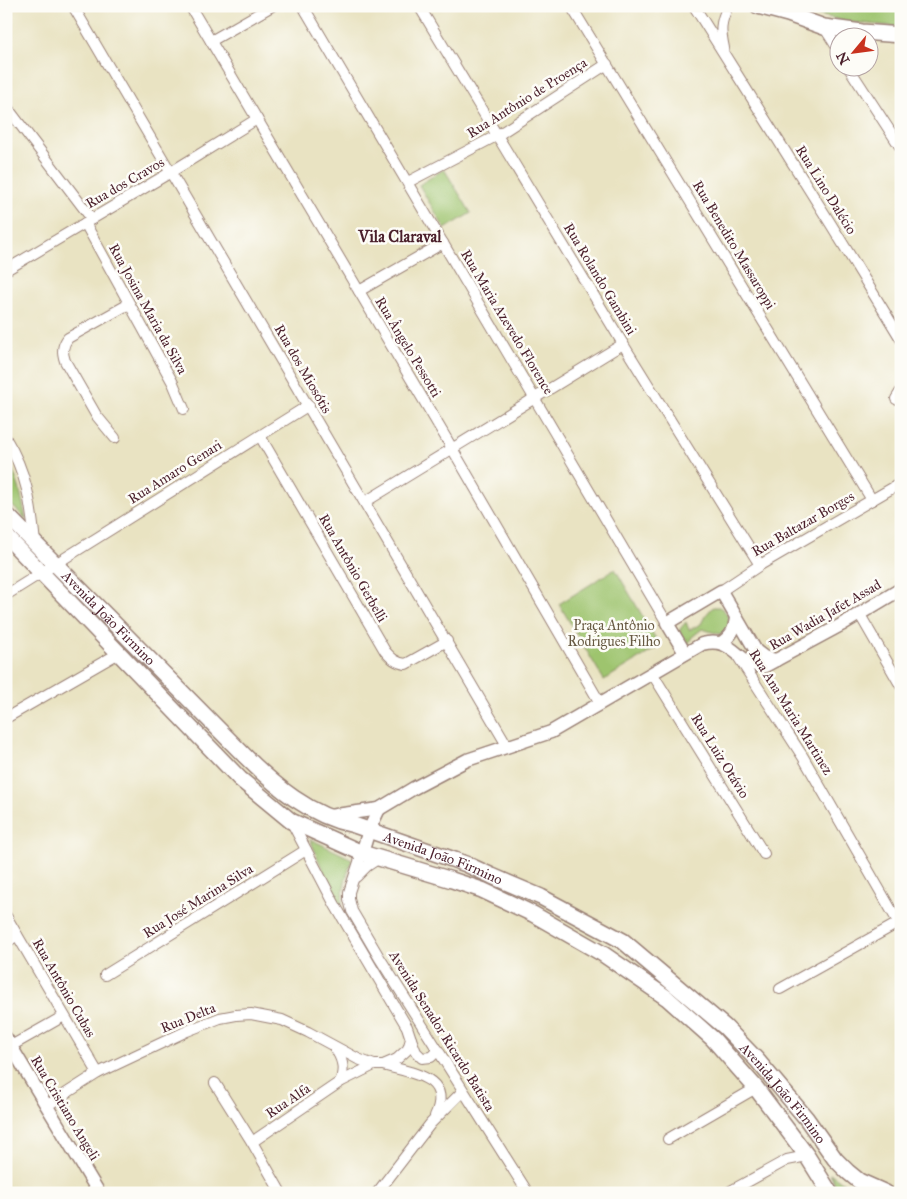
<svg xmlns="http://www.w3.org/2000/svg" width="907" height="1199" font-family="'IM FELL Great Primer',serif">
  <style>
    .green { fill: #9ec46e; stroke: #74724c }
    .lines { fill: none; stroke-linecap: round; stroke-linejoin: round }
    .minor-casing { stroke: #9a8176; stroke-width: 12 }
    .tertiary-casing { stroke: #9a8176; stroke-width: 15 }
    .primary-casing { stroke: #9a8176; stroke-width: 18 }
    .minor { stroke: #fff; stroke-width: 10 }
    .tertiary { stroke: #fff; stroke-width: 12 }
    .primary { stroke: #fff; stroke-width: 15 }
    .labels { text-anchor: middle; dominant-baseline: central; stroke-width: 5; stroke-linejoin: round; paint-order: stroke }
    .street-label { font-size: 14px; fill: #4a1f2b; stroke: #fdfcf7 }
    .park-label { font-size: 14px; fill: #675942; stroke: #fdfcf7 }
    .quarter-label { font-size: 16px; font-weight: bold; fill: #4a1f2b; stroke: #fdfcf7 }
  </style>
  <rect width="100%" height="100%" fill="#fdfcf7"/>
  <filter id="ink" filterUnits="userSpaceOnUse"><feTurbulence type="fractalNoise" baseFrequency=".02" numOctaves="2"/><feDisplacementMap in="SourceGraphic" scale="10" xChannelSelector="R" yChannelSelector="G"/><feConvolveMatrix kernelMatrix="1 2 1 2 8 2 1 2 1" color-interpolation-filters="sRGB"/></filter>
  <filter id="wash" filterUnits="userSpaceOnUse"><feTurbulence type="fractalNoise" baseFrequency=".0096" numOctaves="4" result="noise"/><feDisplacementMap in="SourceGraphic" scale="20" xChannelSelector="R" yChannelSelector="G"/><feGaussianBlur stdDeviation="1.12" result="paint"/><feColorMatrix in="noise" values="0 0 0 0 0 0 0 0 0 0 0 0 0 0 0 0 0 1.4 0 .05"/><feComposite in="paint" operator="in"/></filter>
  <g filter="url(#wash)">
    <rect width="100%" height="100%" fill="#e9e3c2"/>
    <g class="green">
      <path d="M782,6H901V27L848,22Z"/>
      <path d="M444,169L471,213L445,229L419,185Z"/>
      <path d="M6,452L19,487L26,519L6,500Z"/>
      <path d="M615,569L660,646L604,680L559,604Z"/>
      <path d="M713,607H719C730,613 730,622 727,633L719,634L702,629L692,637L688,644L680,634V629L686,622L689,630L701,624L705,616Z"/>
      <path d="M310,839L352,859L345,882L341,907L323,871Z"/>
      <path d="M830,1173L853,1190L861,1193H838Z"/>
    </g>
  </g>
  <g filter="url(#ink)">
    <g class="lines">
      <g class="minor-casing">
        <g id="minor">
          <path d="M73,6L508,747"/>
          <path d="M190,6L446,438L600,703"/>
          <path d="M303,6L667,623"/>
          <path d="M419,6L623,344L760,565"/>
          <path d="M571,6L872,500"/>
          <path d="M694,6L832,226L901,339"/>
          <path d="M824,27L840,52"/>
          <path d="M211,41L272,6"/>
          <path d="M724,48C720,30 720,23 728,6"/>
          <path d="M849,68L901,148"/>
          <path d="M6,106L92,219"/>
          <path d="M408,182L498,135L607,64"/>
          <path d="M85,223L173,383L184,409"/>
          <path d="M6,270L171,172L257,119"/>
          <path d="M359,291L443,243"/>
          <path d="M896,399L901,391"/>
          <path d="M260,436L385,651C391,658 396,663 406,664L447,641"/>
          <path d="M115,438L96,415L65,361C62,352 62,346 68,338L129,304"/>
          <path d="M6,439C27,473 31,504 35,543"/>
          <path d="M365,502L623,344"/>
          <path d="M721,591L760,565L901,483"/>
          <path d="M6,595L309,405"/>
          <path d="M859,613L901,686"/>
          <path d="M739,658L803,757L901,927"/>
          <path d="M652,673L764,854"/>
          <path d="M6,718L119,653"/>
          <path d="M362,853L349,892V899L352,911L379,957L528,1193"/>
          <path d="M356,877L367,866L379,858"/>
          <path d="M6,916L98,1073"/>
          <path d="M6,943L17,935"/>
          <path d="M105,975L306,850"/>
          <path d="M780,989L898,923"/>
          <path d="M411,1039L416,1052L422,1058L431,1057L438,1050"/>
          <path d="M11,1046L64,1016"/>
          <path d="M334,1047C343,1059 345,1069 340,1082"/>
          <path d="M383,1065C410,1073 454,1076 435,1116"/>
          <path d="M215,1083L252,1142L281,1193"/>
          <path d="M48,1105L98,1073L187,1031L220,1018L236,1015L251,1014L282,1020L308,1032L358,1059L374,1065H383L397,1059L408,1049L411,1039L407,1027L335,905L291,821"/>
          <path d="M668,1139L756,1088"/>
          <path d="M252,1142L340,1082L374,1065"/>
          <path d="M377,1193L431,1123L463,1091"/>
          <path d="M727,1193L787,1160L807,1156"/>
        </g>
      </g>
      <g class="tertiary-casing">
        <g id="tertiary">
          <path d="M721,643C731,636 735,630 736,617"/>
          <path d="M685,653L667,623L721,591L756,651L764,657L776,660"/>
          <path d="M329,816L379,809L414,788L467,760L551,732L702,644C735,635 737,667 765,666L841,625L901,589"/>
          <path d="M362,853L369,830L379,809"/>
          <path d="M6,1038L99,1193"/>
        </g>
      </g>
      <g class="primary-casing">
        <g id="primary">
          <path d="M758,6L788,14L824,27L862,32L901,35"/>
          <path id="s1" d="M6,514L244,755C275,786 310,816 354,825L466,864L492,876L541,897L623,941L725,1027L757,1060L806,1118L835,1159L848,1172L859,1181L886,1193"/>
          <path d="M6,536L240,779L291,821L362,853L452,880L482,890L533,914L603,954L667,998L713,1039L756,1088L807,1156L830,1193"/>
        </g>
      </g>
      <use href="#minor" class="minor"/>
      <use href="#tertiary" class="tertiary"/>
      <use href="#primary" class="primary"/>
    </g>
  </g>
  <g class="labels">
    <g class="street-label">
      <text transform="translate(527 98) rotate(-32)">Rua Antônio de Proença</text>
      <text transform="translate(125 183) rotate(-30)">Rua dos Cravos</text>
      <text transform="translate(826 190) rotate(58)">Rua Lino Dalécio</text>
      <text transform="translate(734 245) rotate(59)">Rua Benedito Massaroppi</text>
      <text transform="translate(600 279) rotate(59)">Rua Rolando Gambini</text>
      <text transform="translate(148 309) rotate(61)">Rua Josina Maria da Silva</text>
      <text transform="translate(507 322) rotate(59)">Rua Maria Azevedo Florence</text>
      <text transform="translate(408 347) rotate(59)">Rua Ângelo Pessotti</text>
      <text transform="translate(303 369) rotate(60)">Rua dos Miosótis</text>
      <text transform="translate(175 472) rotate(-32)">Rua Amaro Genari</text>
      <text transform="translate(803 524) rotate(-30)">Rua Baltazar Borges</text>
      <text transform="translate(353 568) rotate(60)">Rua Antônio Gerbelli</text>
      <text transform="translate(825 615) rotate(-30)">Rua Wadia Jafet Assad</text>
      <text stroke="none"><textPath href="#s1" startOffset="146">Avenida João Firmino</textPath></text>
      <text transform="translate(791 712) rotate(58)">Rua Ana Maria Martinez</text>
      <text transform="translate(720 756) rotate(58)">Rua Luiz Otávio</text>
      <text stroke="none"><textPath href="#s1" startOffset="566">Avenida João Firmino</textPath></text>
      <text transform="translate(198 901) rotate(-32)">Rua José Marina Silva</text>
      <text transform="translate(64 988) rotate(60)">Rua Antônio Cubas</text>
      <text transform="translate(188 1018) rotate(-22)">Rua Delta</text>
      <text transform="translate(442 1031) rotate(58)">Avenida Senador Ricardo Batista</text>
      <text stroke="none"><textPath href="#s1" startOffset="986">Avenida João Firmino</textPath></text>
      <text transform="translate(288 1101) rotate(-34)">Rua Alfa</text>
      <text transform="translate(65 1108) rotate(59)">Rua Cristiano Angeli</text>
    </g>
    <g class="park-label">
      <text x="614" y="625">Praça Antônio<tspan x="614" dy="16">Rodrigues Filho</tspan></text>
    </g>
    <g class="quarter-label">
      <text x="400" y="236">Vila Claraval</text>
    </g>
  </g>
  <rect width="907" height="1199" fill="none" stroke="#fdfcf7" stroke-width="25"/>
  <g transform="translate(854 52) rotate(241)"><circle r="24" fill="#fdfcf7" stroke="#b5a4a5"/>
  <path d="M0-4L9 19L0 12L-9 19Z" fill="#c8321e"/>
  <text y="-8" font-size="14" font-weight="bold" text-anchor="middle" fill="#4a1f2b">N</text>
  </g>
</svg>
